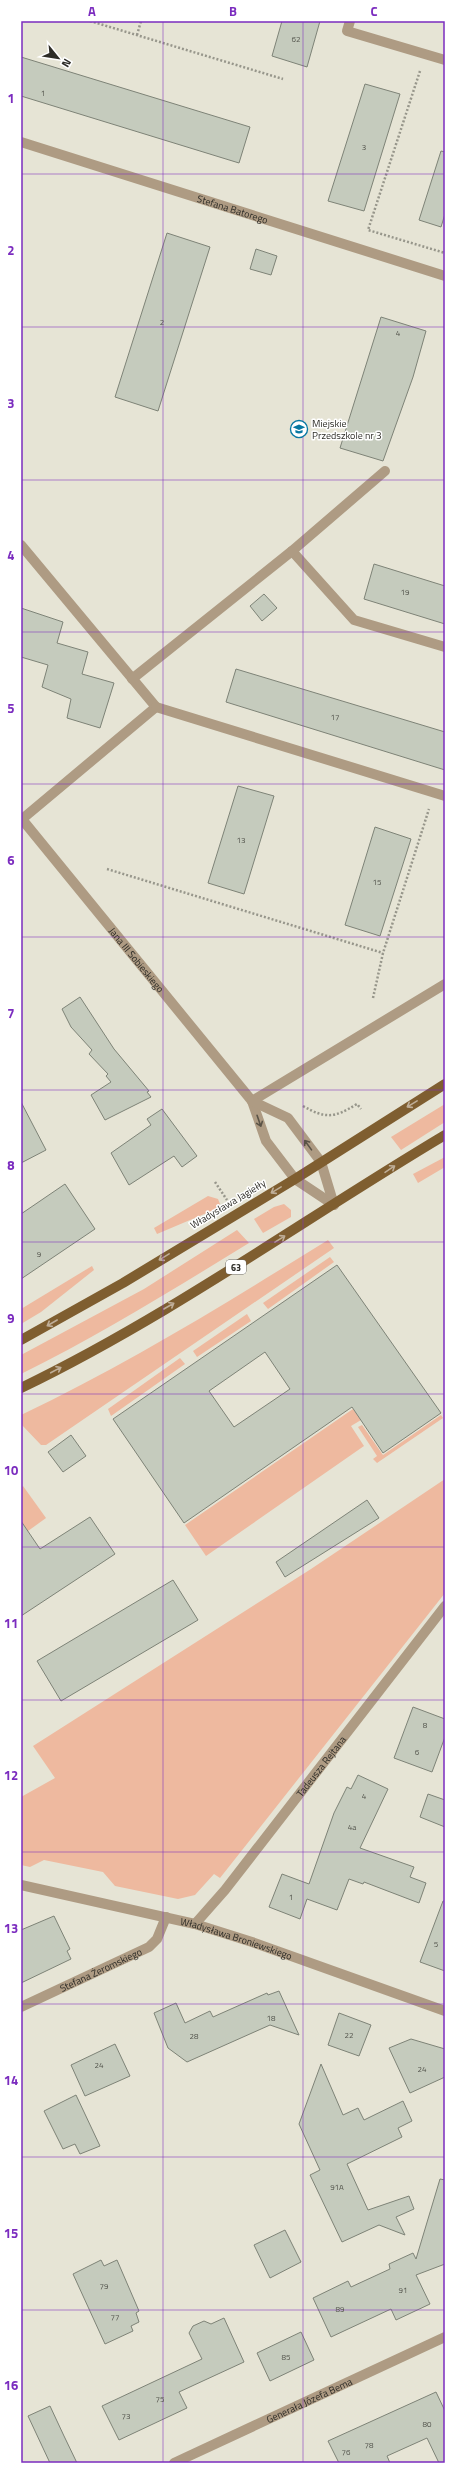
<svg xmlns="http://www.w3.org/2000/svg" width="466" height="2484" font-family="'Titillium Web',sans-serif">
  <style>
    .green { fill: #eeb99f }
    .building { fill: #c5cbbd; stroke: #7e8377; fill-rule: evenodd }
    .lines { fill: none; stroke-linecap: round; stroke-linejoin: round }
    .path { stroke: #97968b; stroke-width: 2.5; stroke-dasharray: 2 2; stroke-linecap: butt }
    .minor { stroke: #ae9b83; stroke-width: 10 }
    .major { stroke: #7f5e30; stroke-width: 10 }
    .oneway { stroke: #bfae98 }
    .oneway2 { stroke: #5a5347 }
    .grid { fill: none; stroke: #7b2cbf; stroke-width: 1; stroke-opacity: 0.55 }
    .labels { text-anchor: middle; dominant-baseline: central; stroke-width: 3; stroke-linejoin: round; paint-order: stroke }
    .number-label { font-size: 8px; fill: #53544c }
    .shield { fill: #fff; stroke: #6c6b68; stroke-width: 1 }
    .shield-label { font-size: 9px; font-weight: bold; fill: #2d2c27 }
    .street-label { font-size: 10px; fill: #2d2c27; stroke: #fff }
    .poi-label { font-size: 10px; fill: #2d2c27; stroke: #fff; text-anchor: start }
    .neatline { fill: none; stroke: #7b2cbf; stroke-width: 1.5 }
    .grid-label { font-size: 13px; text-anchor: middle; font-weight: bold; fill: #7b2cbf }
  </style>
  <rect width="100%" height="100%" fill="#e6e4d5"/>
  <g class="green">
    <path d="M445,1104V1122L401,1150L391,1137Z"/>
    <path d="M445,1157V1167L418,1183L413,1174Z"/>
    <path d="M208,1196L218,1199L220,1204L216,1209L157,1234L154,1228Z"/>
    <path d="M284,1204L291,1210V1217L263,1233L254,1219L274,1207Z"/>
    <path d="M237,1230L249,1243C174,1289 100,1335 21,1374V1355L144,1289Z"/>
    <path d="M328,1240L334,1248L46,1445H41L21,1424V1415C128,1364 228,1302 328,1240Z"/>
    <path d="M330,1257L334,1262L268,1309L263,1303Z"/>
    <path d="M92,1266L94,1270L41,1312L21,1324V1309Z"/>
    <path d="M247,1314L251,1321L197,1357L193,1351Z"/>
    <path d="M180,1358L185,1364L111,1416L108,1409Z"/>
    <path d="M353,1409L361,1420L351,1426L364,1446L206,1556L185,1525Z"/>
    <path d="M441,1415L443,1418L377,1463L373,1459L377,1456L358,1427L362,1425L383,1455Z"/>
    <path d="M445,1479V1593L220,1878L214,1874L195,1895L178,1899L115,1886L103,1872L44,1860L30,1867L21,1865V1797L55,1778L33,1746L311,1569Z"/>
    <path d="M23,1486L46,1518L28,1531L21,1521V1488Z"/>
  </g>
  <g class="building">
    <path d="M282,21H320L307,67L272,56Z"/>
    <path d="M21,57L250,127L239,163L21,96Z"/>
    <path d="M365,84L400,94L364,211L328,201Z"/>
    <path d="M441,151L445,152V214L441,227L419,220Z"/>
    <path d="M167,233L210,247L158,411L115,397Z"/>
    <path d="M256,249L277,256L271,275L250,269Z"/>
    <path d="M381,317L426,331L413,377L383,461L340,448Z"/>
    <path d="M374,564L445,586V624L364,599Z"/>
    <path d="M264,594L277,608L262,621L250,606Z"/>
    <path d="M21,608L63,622L57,643L88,652L82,674L114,683L100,728L67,718L71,699L42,687L48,665L21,657Z"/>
    <path d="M236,669L445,732V770L226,702Z"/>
    <path d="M238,786L274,796L244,894L208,883Z"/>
    <path d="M375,827L411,839L380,936L345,925Z"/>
    <path d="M80,997L114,1049L149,1091L147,1092L151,1097L105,1120L91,1095L111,1082L106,1076L108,1074L89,1054L92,1050L71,1027L62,1009Z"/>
    <path d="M21,1102L46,1150L21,1163Z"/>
    <path d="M162,1109L197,1156L182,1167L174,1156L129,1185L111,1153L151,1125L147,1119Z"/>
    <path d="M65,1184L95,1229L21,1279V1214Z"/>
    <path d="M337,1265L441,1413L383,1453L352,1407L184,1523L113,1419ZM265,1352L290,1389L234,1427L209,1391Z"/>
    <path d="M71,1435L86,1456L63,1472L48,1452Z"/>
    <path d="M367,1500L379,1518L285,1577L276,1562Z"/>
    <path d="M90,1517L115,1554L21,1616V1521L40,1549Z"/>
    <path d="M173,1580L198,1620L61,1701L37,1661Z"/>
    <path d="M413,1707L445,1719V1737L432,1772L394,1758Z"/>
    <path d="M358,1775L388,1789L360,1848L414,1867L410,1877L426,1883L419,1903L364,1882L363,1884L349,1879L337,1910L307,1899L300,1919L269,1907L282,1874L309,1884L334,1813L347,1787L351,1789Z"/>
    <path d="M428,1794L445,1800V1827L420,1817Z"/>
    <path d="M443,1901H445V1971L420,1962Z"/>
    <path d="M54,1916L70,1949L67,1951L71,1959L21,1983V1930Z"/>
    <path d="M279,1991L299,2035L270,2025L187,2062L168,2048L154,2013L176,2003L185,2023L210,2011L213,2017L267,1993L268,1995Z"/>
    <path d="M339,2013L371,2025L359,2056L328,2045Z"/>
    <path d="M411,2039L445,2049V2077L410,2093L389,2048Z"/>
    <path d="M115,2044L130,2076L85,2096L71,2065Z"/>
    <path d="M321,2064L343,2115L358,2108L364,2120L403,2101L412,2121L398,2128L402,2137L347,2164L368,2210L409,2196L414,2209L396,2217L405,2235L379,2225L342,2242L310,2175L320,2170L299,2124Z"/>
    <path d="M76,2095L100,2146L80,2154L75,2144L63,2149L44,2111Z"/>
    <path d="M440,2179L445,2180V2264L416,2275L430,2304L396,2320L391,2309L331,2337L313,2298L348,2281L351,2287L390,2269L389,2264L413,2253L416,2259Z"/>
    <path d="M285,2230L301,2262L270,2278L254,2245Z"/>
    <path d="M101,2260L104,2266L117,2260L139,2311L136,2313L139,2322L131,2326L133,2331L105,2344L73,2274Z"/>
    <path d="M224,2318L244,2362L179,2392L187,2408L119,2440L102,2406L202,2359L189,2333L193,2326L204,2321L211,2324Z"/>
    <path d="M301,2332L314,2360L270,2381L257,2353Z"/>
    <path d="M436,2392L445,2411V2463H439L427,2438L387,2456L390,2463H339L328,2441Z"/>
    <path d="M50,2406L64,2436L77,2463H50L28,2416Z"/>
  </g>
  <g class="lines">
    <g class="path">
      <path d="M90,21L283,79"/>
      <path d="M137,35L141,21"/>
      <path d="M420,71L368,230L445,253"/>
      <path d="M107,869L383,953"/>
      <path d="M373,998L383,953L429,809"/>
      <path d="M303,1106C326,1119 334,1118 357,1104L361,1109"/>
      <path d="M215,1182L227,1200"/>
    </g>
    <g class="minor">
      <path d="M350,21L347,31L445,60"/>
      <path id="s1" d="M21,142L445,276"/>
      <path d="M21,545L156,707L21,820"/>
      <path d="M292,551L354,620L445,647"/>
      <path d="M132,679L292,551L385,471"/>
      <path d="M156,707L445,796"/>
      <path id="s2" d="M21,818L252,1101L266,1141L295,1179L334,1205"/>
      <path d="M252,1101L445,984"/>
      <path d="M252,1101L288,1118L321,1162L334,1205"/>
      <path id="s3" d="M21,1885L195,1924L252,1942L445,2011"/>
      <path id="s4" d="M195,1924L225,1890L445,1606"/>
      <path id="s5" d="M21,2007L149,1947L157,1939L166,1917"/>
      <path id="s6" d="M174,2463L445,2337"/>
    </g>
    <g class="major">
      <path d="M21,1340L123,1283L295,1179L445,1084"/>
      <path d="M21,1388C170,1316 304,1219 445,1135"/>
    </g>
  </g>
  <defs><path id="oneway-shaft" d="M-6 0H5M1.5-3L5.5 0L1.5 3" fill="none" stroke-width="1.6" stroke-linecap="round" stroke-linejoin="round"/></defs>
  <g class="oneway">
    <use href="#oneway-shaft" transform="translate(412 1104) rotate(149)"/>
    <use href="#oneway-shaft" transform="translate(390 1169) rotate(-34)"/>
    <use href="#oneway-shaft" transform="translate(276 1190) rotate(149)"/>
    <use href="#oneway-shaft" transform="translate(280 1239) rotate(-32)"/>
    <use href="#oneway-shaft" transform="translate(164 1257) rotate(149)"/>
    <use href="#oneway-shaft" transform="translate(169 1306) rotate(-30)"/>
    <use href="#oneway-shaft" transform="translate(52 1323) rotate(150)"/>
    <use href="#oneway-shaft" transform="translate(56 1370) rotate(-28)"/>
  </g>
  <g class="oneway2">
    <use href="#oneway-shaft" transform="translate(259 1121) rotate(71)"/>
    <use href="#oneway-shaft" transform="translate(308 1145) rotate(-126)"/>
  </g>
  <path class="grid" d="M163,21V2463M303,21V2463M21,174H445M21,327H445M21,480H445M21,632H445M21,784H445M21,937H445M21,1090H445M21,1242H445M21,1394H445M21,1547H445M21,1700H445M21,1852H445M21,2004H445M21,2157H445M21,2310H445"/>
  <defs>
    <g id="school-ring" transform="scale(0.9)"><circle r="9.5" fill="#fff" stroke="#0778a2" stroke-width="1.5"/><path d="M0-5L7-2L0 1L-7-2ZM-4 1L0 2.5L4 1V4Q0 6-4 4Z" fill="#0778a2"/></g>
  </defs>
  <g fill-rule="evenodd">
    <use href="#school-ring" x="299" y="429"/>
  </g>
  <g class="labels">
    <g class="number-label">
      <text x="296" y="39">62</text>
      <text x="43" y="93">1</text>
      <text x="364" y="147">3</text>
      <text x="162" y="322">2</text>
      <text x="398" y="333">4</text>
      <text x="405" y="592">19</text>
      <text x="335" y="717">17</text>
      <text x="241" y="840">13</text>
      <text x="377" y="882">15</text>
      <text x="39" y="1254">9</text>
      <text x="425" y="1725">8</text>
      <text x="417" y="1752">6</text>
      <text x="364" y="1796">4</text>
      <text x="352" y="1827">4a</text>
      <text x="291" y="1897">1</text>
      <text x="436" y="1944">5</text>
      <text x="271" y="2018">18</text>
      <text x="349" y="2035">22</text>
      <text x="194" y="2036">28</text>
      <text x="99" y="2065">24</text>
      <text x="422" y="2069">24</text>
      <text x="337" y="2187">91A</text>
      <text x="104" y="2286">79</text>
      <text x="403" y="2290">91</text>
      <text x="340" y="2309">89</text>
      <text x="115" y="2317">77</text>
      <text x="286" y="2357">85</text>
      <text x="160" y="2399">75</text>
      <text x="126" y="2416">73</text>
      <text x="427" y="2424">80</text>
      <text x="369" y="2445">78</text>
      <text x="346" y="2452">76</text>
    </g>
    <rect class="shield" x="226" y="1260" width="20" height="14" rx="3"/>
    <g class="shield-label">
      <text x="236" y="1267">63</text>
    </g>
    <g class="street-label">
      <text stroke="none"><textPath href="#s1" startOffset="222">Stefana Batorego</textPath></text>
      <text stroke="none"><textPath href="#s2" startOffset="183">Jana III Sobieskiego</textPath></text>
      <text transform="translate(228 1204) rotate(-31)">Władysława Jagiełły</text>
      <text stroke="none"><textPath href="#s4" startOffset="202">Tadeusza Rejtana</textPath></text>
      <text stroke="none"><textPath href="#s3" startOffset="222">Władysława Broniewskiego</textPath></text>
      <text stroke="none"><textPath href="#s5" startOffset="88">Stefana Żeromskiego</textPath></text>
      <text stroke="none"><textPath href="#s6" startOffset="149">Generała Józefa Bema</textPath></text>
    </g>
    <g class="poi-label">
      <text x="312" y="423">Miejskie<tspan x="312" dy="12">Przedszkole nr 3</tspan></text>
    </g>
  </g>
  <rect width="466" height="2484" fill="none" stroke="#ffffff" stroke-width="44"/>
  <g transform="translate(58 58) rotate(120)" stroke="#ffffff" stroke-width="3" paint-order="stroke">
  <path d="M0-3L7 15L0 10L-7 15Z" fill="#2d2c27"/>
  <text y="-6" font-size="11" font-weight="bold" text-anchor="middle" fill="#2d2c27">N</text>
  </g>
  <rect x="22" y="22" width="422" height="2440" class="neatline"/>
  <g class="grid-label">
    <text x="92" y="16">A</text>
    <text x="233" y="16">B</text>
    <text x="374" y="16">C</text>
    <text x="11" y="103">1</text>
    <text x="11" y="255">2</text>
    <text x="11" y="408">3</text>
    <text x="11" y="560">4</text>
    <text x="11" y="713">5</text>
    <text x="11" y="865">6</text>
    <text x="11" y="1018">7</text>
    <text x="11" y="1170">8</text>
    <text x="11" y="1323">9</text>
    <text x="11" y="1475">10</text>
    <text x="11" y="1628">11</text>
    <text x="11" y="1780">12</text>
    <text x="11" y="1933">13</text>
    <text x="11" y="2085">14</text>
    <text x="11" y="2238">15</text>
    <text x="11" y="2390">16</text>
  </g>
</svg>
